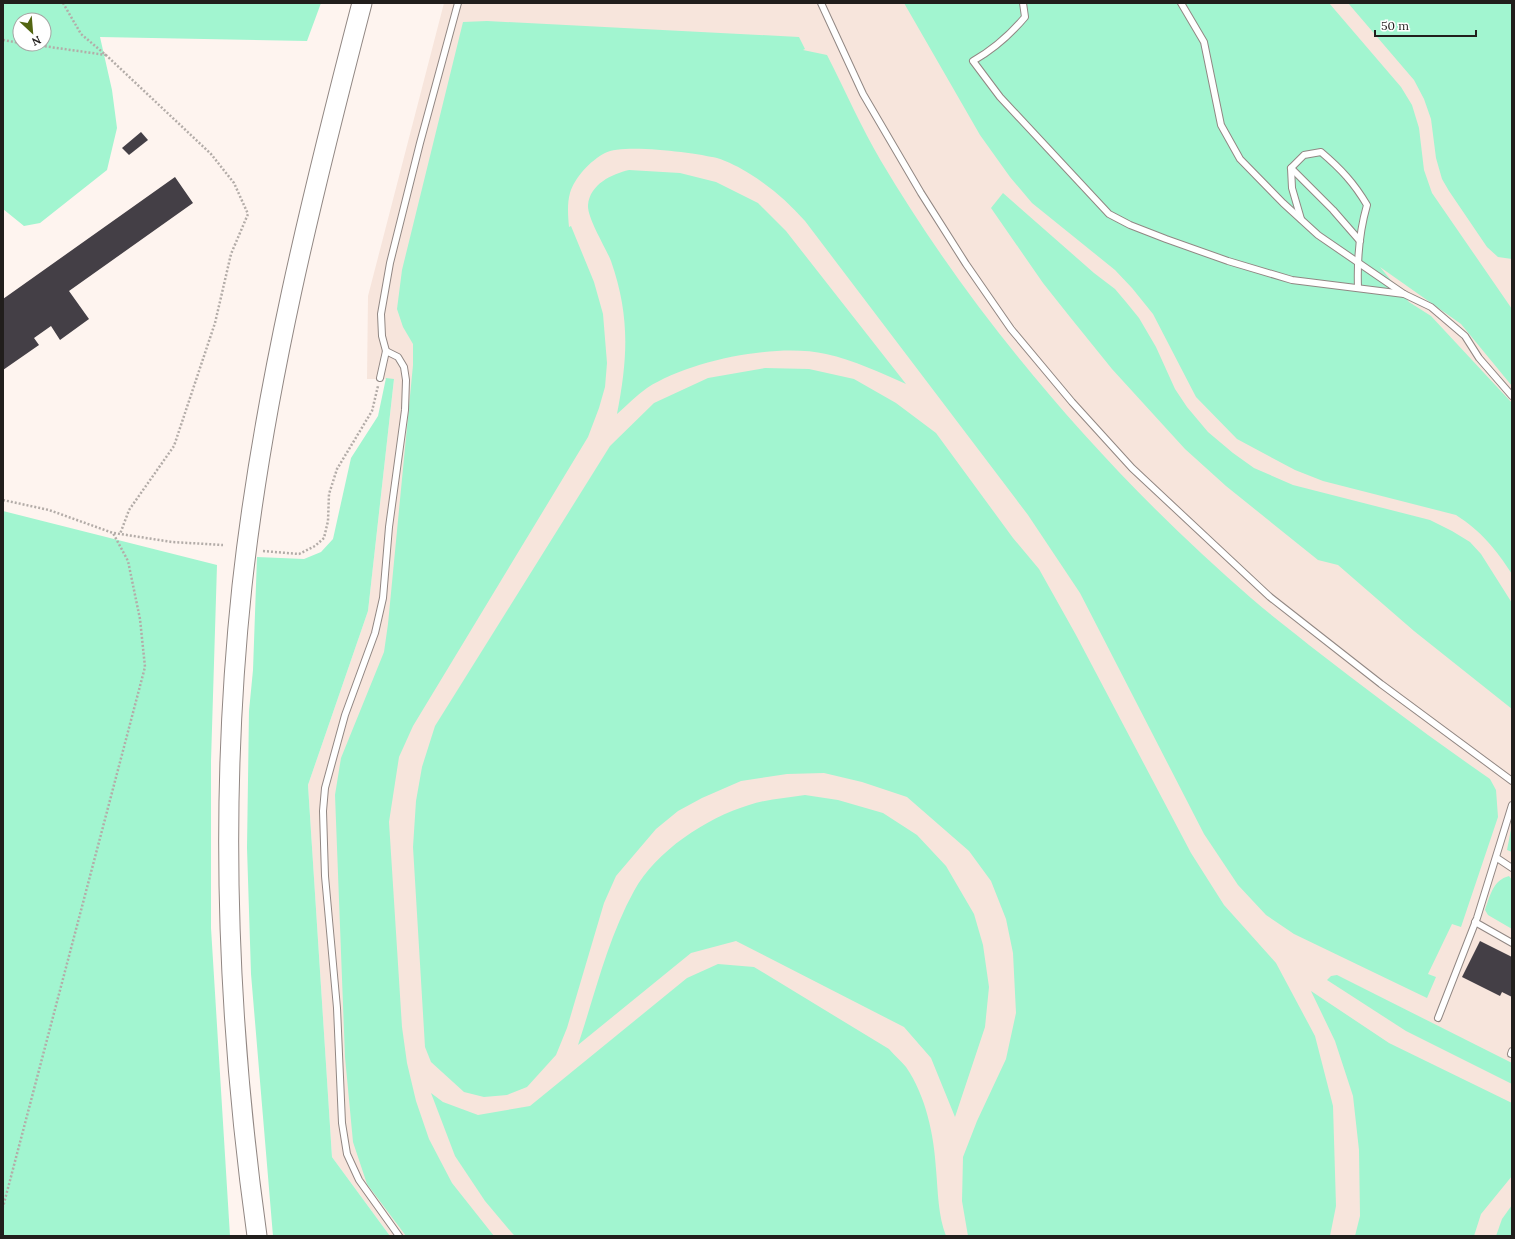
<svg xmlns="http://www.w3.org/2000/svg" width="1515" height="1239" font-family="Lora,serif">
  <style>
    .built { fill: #f7e5dc }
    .green { fill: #a2f5d0; fill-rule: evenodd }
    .building { fill: #443f46 }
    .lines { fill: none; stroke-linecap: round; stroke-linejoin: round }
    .lane-casing { stroke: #918783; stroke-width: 8 }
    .primary-casing { stroke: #918783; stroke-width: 21 }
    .path { stroke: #b3aca8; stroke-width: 2.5; stroke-dasharray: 2 2; stroke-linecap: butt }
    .lane { stroke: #fff; stroke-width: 6 }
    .primary { stroke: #fff; stroke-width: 19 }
  </style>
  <rect width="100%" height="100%" fill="#fef4ef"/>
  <path class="built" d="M444,3H1512V1236H390L332,1157L308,785L368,611L394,379H367L368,296Z"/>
  <g class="green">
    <path d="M3,3H321L307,41L100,37L112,90L117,128L107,170L40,223L24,226L3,209ZM20,20H44V44H20Z"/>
    <path d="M904,3H1329L1401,87L1412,105L1419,128L1424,170L1432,193L1512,309V386L1461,324L1380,267L1409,302L1431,316L1512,403V574C1495,548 1482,532 1456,515L1323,481L1295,470L1237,439L1196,397L1153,314L1132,288L1115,270L1032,203L1010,177L980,135Z"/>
    <path d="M1348,3H1510L1512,6V259L1498,257L1487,247L1449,191L1442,179L1436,158L1431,119L1424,99L1414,80Z"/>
    <path d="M487,21L799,37L805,49L803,50L827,55C845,90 861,127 881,161C977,323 1109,475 1251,598C1269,614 1290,629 1309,645C1368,691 1428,736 1490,779L1496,790L1498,817L1461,927L1452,924L1428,974L1436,977L1427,998L1294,934L1266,915L1238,885L1204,834L1080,593L1028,515L805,221C789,203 771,187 750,174C741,168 727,161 717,158C696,153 623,143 605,153C590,161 575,177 570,193C567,203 568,216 569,227L571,226L594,282L603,314L607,363L605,387L599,408L588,437L413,726L399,757L389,822L402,1027L407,1063L416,1101L429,1139L452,1183L494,1236H406L367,1184L353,1142L345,1057L335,795L341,758L384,652L388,624L413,365V344L403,327L397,309L402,270L463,22Z"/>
    <path d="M629,170L680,173L716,182L758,203L786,231L906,384C881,373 854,360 826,354C777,343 690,360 647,388C637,395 627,405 617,414C628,357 630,316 611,261C606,248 587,218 588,205C590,184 612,174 629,170Z"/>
    <path d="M1003,193L1094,273L1115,289L1126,302L1139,318L1156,347L1175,389L1187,407L1208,432L1233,453L1254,468L1293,485L1430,520L1452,531L1470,542L1481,554L1512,603V709L1414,631L1338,565L1318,560L1226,486L1185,449L1112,369L1070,317L1043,283L991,208Z"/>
    <path d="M765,368L809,369L854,379L896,403L936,433L1013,538L1039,569L1076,635L1191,853L1224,905L1276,963L1315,1036L1333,1106L1336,1206L1330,1236H968L962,1201L963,1157L977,1121L1006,1059L1016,1013L1013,953L1006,919L991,881L969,851L907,797L862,782L824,773L787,774L741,781L702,798L678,811L656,829L616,876L604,903L567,1028L556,1055L527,1087L507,1095L484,1097L464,1092L431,1062L425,1047L413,847L416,801L422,767L435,726L610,446L654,403L708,378Z"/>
    <path d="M386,378L394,379L368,611L308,785L332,1157L390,1236H273L251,974L247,848L249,711L253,670L257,557L304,559L321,552L333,539L351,458L378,416Z"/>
    <path d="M3,511L217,565L211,761V928L230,1236H3Z"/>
    <path d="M805,795L838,800L883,813L917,835L946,866L974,914L983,945L989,987L985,1027L955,1117L931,1058L904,1027L736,941L691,953L578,1045C595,994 608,938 634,891C656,851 706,818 749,805C766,799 787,798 805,795Z"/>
    <path d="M1512,824V852L1507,850Z"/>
    <path d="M1509,876L1512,880V929L1488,915L1485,910C1490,896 1493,880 1509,876Z"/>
    <path d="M718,964L754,967L889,1049C894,1055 901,1061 906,1067C926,1096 934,1135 936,1169C938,1192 938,1215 946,1236H515L512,1233L485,1201L455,1156L431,1093L443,1102L478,1115L530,1106L687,978Z"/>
    <path d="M1337,975L1512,1063V1084L1406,1031L1327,980L1331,976Z"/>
    <path d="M1311,991L1389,1043L1512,1103V1176L1481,1214L1474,1236H1355L1360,1216L1359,1150L1353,1096L1335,1041Z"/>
    <path d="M1512,1205V1236H1496L1502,1219Z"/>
  </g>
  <g class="building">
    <path d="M141,132L148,140L129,155L122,148Z"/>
    <path d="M175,177L193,203L69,291L89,319L60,340L51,326L34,338L39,345L3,370V299Z"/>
    <path d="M1480,941L1512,957V997L1502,992L1500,996L1462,977Z"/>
  </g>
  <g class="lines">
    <g class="lane-casing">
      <g id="lane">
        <path d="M821,3L863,94L921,193L966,264L1011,329L1072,402L1132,468L1270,597L1381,684L1512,781"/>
        <path d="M1023,3L1025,17C1009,36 994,49 973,61L1000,97L1109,214L1130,225L1166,239L1228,261L1292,280L1404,294"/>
        <path d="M1181,3L1204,42L1221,125L1240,159L1283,203L1318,235L1404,294L1431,307L1465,336L1479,358L1512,396"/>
        <path d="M1291,168L1333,210L1360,241"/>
        <path d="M1301,219L1292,188L1291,168L1304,155L1321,152C1341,169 1354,183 1367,205C1359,233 1357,260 1358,288"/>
        <path d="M386,351L398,357L404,367L406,380L405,410L389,527L383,598L375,633L345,715L325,788L323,811L325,876L337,1008L342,1123L347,1154L359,1180L399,1236"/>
        <path d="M380,378L386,351L382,336L381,314L390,263L420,143L458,3"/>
        <path d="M1497,858L1512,868"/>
        <path d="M1475,922L1512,943"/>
        <path d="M1438,1018L1477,918L1512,805"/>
        <path d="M1511,1054L1512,1051"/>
      </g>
    </g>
    <g class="primary-casing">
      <path id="primary" d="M257,1236C227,1021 219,802 242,586C264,388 312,195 362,3"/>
    </g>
    <g class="path">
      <path d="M63,3L81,34L107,56L211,154L234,183L248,214L231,254L215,323L174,446L129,510L120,534"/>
      <path d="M3,40L20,43"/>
      <path d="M29,44L106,55"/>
      <path d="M3,500L49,510L113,533L128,561L140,619L145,667L3,1207"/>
      <path d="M114,533L172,542L223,545"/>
      <path d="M263,551L299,554L315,546L324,538L328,521L329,494L337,469L372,411L378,386"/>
    </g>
    <use href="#lane" class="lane"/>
    <use href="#primary" class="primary"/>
  </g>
  <rect width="1515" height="1239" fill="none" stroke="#211e1c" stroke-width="8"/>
  <g transform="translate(32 32) rotate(154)"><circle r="19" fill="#ffffff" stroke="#a6a5a4"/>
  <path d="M0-3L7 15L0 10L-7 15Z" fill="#526511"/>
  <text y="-6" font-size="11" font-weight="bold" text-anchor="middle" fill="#211e1c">N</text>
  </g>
  <path d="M1375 30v6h101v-6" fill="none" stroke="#211e1c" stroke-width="2"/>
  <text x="1381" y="30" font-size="12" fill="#211e1c" stroke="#ffffff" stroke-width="3" paint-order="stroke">50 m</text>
</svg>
